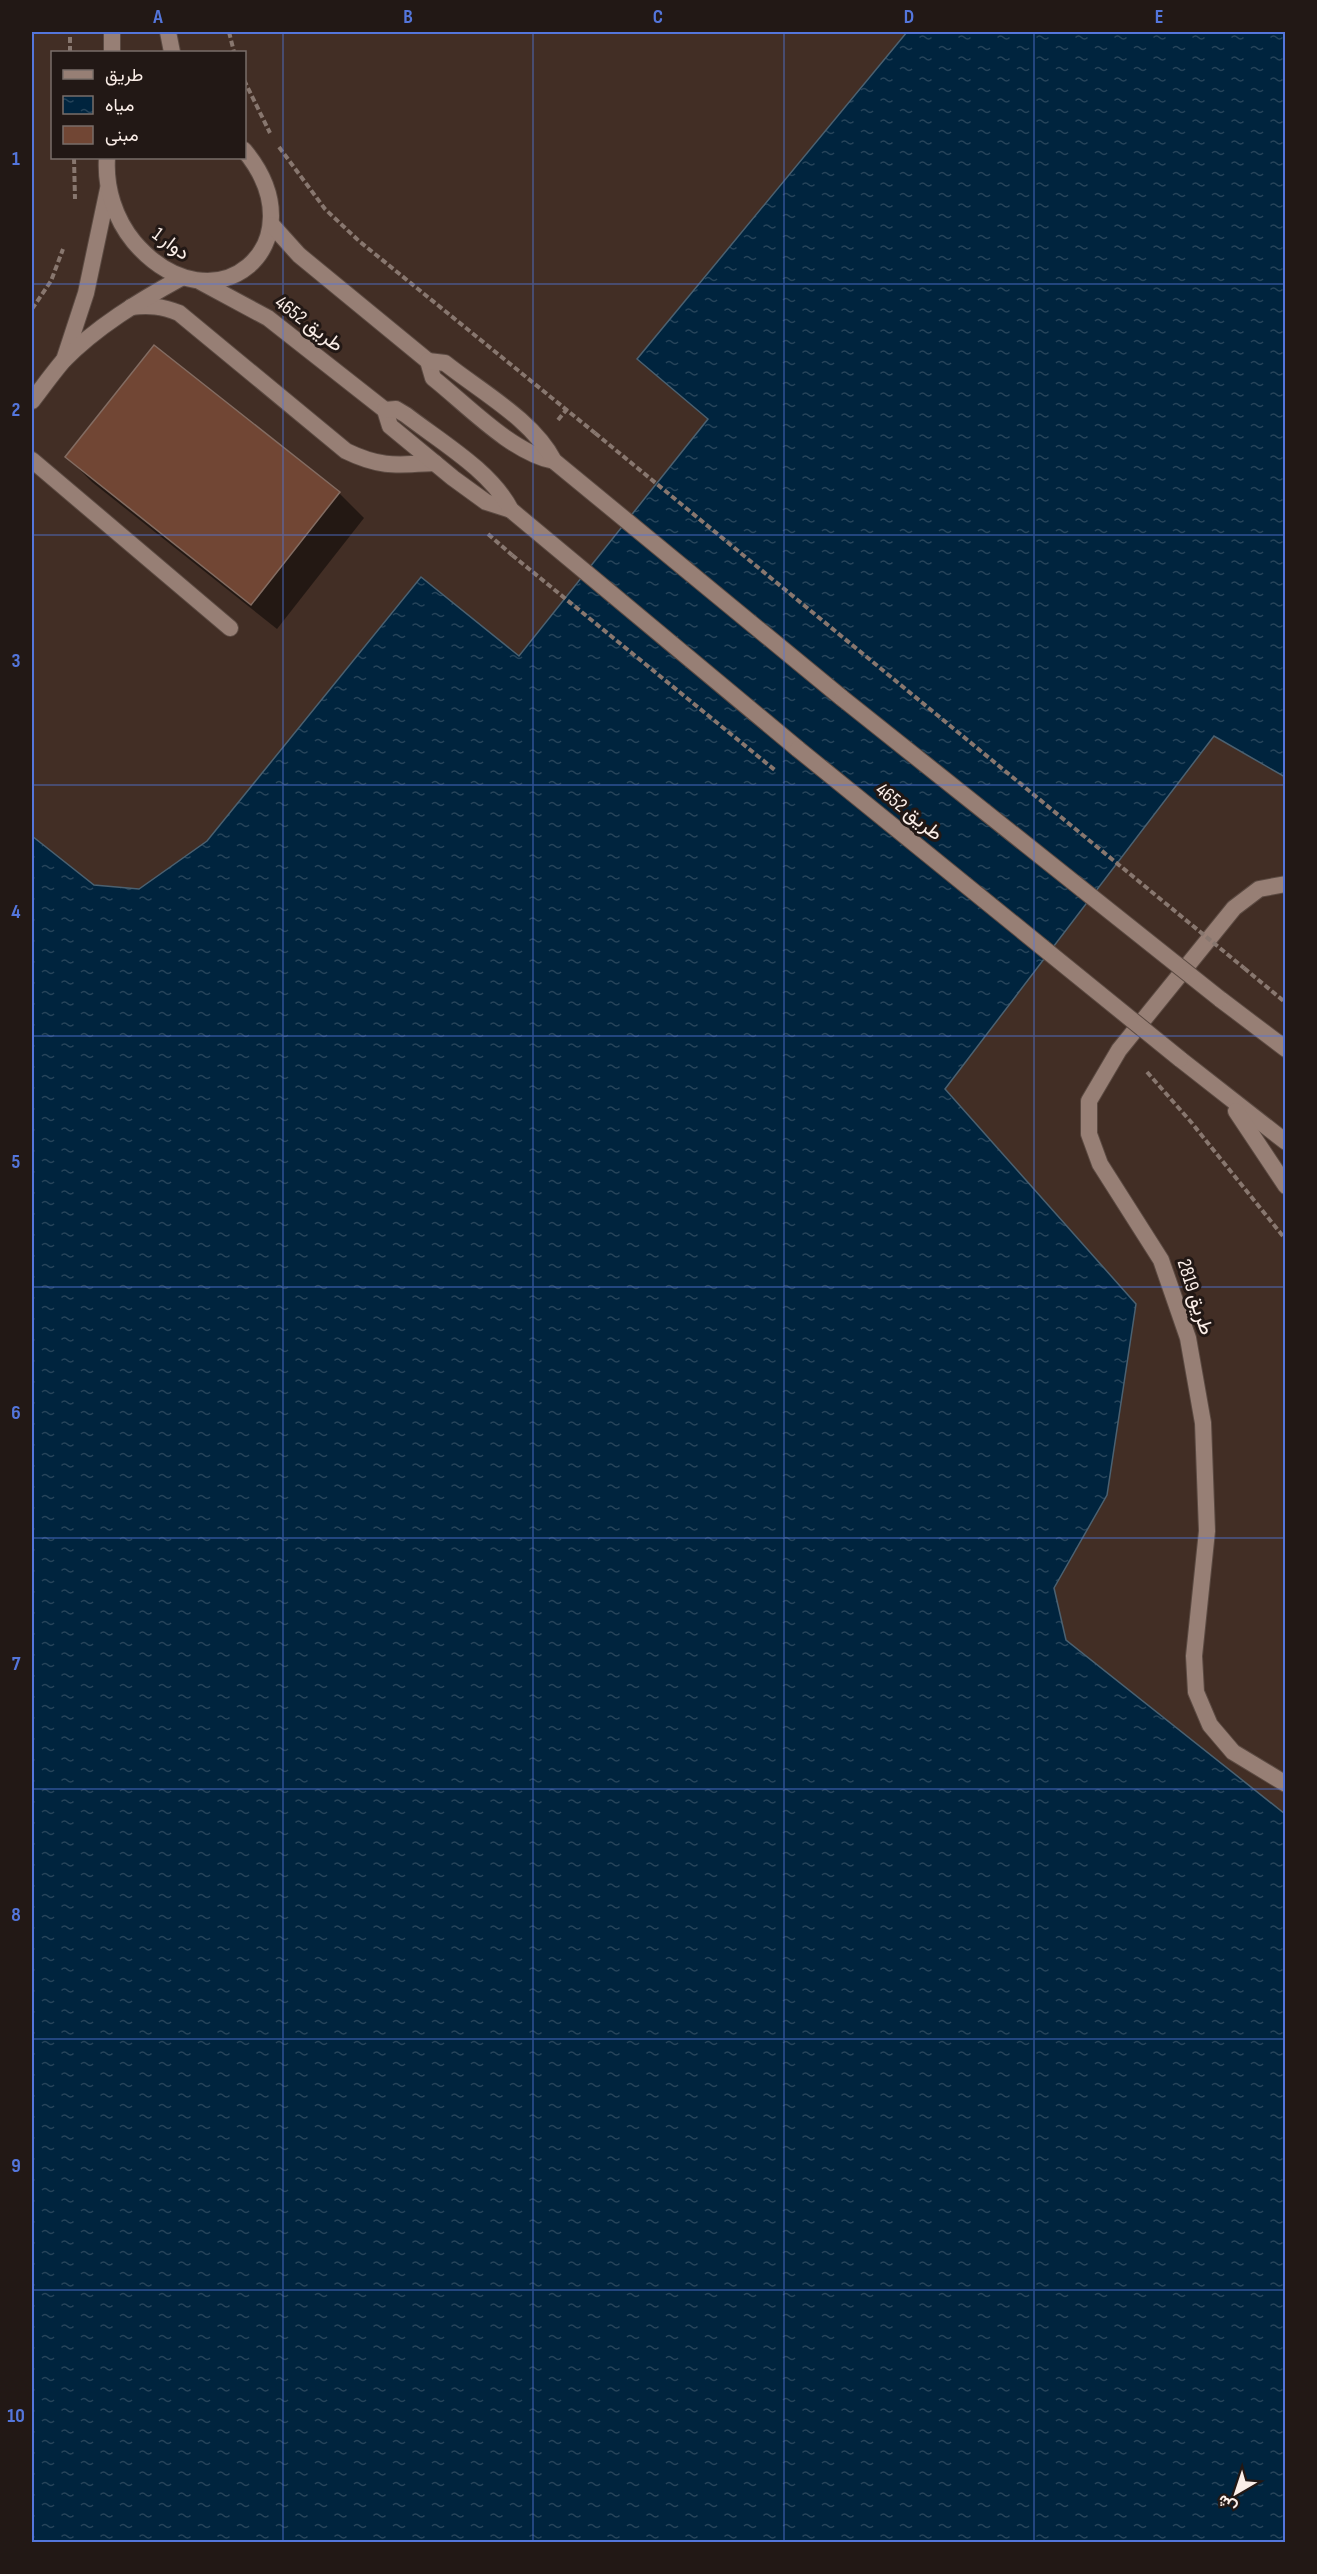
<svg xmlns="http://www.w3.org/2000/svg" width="1317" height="2574" font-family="'Sofia Sans Condensed',Vazirmatn,sans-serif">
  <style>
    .water { fill: url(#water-ripples); stroke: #4b6171; stroke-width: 1.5 }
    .shadow { fill: #0007 }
    .building { fill: #714634; stroke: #836c62; stroke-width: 1.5 }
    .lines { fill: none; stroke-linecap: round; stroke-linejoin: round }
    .service-casing { stroke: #5b4a42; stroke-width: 18 }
    .tertiary-casing { stroke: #5b4a42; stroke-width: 18 }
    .path { stroke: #88776f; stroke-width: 4; stroke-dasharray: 6 3; stroke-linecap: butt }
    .service { stroke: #977f75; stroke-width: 16 }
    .tertiary { stroke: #977f75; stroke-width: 16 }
    .tertiary-bridge-casing { stroke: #5b4a42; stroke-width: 18; stroke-linecap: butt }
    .path-bridge { stroke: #88776f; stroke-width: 4; stroke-dasharray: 6 3; stroke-linecap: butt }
    .tertiary-bridge { stroke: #977f75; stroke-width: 16 }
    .grid { fill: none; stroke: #5476dc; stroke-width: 1.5; stroke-opacity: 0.55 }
    .labels { text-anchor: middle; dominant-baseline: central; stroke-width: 6; stroke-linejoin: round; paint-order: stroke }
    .street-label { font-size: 20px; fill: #fbeee8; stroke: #221815 }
    .neatline { fill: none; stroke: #5476dc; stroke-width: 2 }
    .grid-label { font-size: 20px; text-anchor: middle; font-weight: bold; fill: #5476dc }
  </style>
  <defs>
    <pattern id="water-ripples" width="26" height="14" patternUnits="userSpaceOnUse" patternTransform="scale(1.5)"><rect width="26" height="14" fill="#00243e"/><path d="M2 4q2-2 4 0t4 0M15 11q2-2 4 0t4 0" fill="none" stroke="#26445a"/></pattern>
  </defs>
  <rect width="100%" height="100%" fill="#422e25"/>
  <path class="water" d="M907,32H1285V777L1214,736L945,1089L1136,1304L1107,1495L1054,1588L1066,1640L1285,1814V2542H32V836L94,885L139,889L207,841L421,577L519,656L708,419L637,359Z"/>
  <path class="shadow" d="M67,457L339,493L364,518L277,629L92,482Z"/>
  <path class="building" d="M154,345L340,492L251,605L65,457Z"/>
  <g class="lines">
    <g class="service-casing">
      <g id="service">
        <path d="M131,307C149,305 162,306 179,313L346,451C381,468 397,465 435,463"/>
        <path d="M64,360L86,293L108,189"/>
        <path d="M32,401C42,388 52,374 63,361C96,327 139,301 181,278"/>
        <path d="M32,460L230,628"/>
        <path d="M1286,884L1259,889L1234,908L1119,1050L1089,1101V1134L1100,1164L1161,1260L1188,1338L1203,1423L1207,1531L1194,1656L1196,1692L1210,1725L1233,1752L1286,1784"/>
      </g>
    </g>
    <g class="tertiary-casing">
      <g id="tertiary">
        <path d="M168,32L172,52"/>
        <path d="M112,52V32"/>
        <path d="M107,158C105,188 115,219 134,242C214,335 322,244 244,150"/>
        <path d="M272,225L299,255L428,361L433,378C467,405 512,453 554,461"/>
        <path d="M201,282L268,318L385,410L390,426L453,478L486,502L511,510"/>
        <path d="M428,361L445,363C480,391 533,420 554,461L842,698"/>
        <path d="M385,410L396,409L406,415C441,442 491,471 511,510L798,749"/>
        <path d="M1220,999L1286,1049"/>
        <path d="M1180,1059L1286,1142"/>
        <path d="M1236,1111L1286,1186"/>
      </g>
    </g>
    <g class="path">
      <path d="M229,32L234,52"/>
      <path d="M70,52V32"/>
      <path d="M244,80L270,133"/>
      <path d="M279,147L325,209L359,241L595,433"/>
      <path d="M74,158L75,199"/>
      <path d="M32,309L51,281L63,249"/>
      <path d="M558,420L567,409"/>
      <path d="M488,534L512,555"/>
      <path d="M1244,968L1286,1003"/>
      <path d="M1147,1072L1191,1122L1286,1240"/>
    </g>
    <use href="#service" class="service"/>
    <use href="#tertiary" class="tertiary"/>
    <g class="tertiary-bridge-casing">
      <g id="tertiary-bridge">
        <path d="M842,698L1220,999"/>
        <path d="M798,749L1180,1059"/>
      </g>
    </g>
    <g class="path-bridge">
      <path d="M595,433L1244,968"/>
      <path d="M512,555L776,771"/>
    </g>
    <use href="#tertiary-bridge" class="tertiary-bridge"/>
  </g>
  <path class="grid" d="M283,32V2542M533,32V2542M784,32V2542M1034,32V2542M32,284H1286M32,535H1286M32,785H1286M32,1036H1286M32,1287H1286M32,1538H1286M32,1789H1286M32,2039H1286M32,2290H1286"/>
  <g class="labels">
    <g class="street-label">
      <text transform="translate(171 244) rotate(37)">دوار 1</text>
      <text transform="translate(309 324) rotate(37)">طريق 4652</text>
      <text transform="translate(909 812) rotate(39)">طريق 4652</text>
      <text transform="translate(1195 1297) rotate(72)">طريق 2819</text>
    </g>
  </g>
  <rect width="1317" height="2574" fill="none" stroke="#221815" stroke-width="66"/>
  <rect x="51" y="51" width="195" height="108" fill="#221815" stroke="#796e69" stroke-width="1.5"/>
  <rect x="63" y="70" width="30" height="9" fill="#977f75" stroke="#796e69" stroke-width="1.5"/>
  <text x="105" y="81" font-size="18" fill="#fbeee8">طريق</text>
  <rect x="63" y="96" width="30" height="18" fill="url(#water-ripples)" stroke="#796e69" stroke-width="1.5"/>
  <text x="105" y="111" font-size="18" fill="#fbeee8">مياه</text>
  <rect x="63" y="126" width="30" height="18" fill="#714634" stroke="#796e69" stroke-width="1.5"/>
  <text x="105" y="141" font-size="18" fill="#fbeee8">مبنى</text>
  <g transform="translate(1236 2493) rotate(219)" stroke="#221815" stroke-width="4.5" paint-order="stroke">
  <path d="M0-4.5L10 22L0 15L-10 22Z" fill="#fbeee8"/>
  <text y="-9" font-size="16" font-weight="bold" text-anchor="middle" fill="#fbeee8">ش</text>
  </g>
  <rect x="33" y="33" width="1251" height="2508" class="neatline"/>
  <g class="grid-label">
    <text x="158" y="23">A</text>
    <text x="408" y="23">B</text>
    <text x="658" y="23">C</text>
    <text x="909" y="23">D</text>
    <text x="1159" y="23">E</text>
    <text x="16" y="165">1</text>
    <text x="16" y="416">2</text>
    <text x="16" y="667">3</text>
    <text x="16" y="918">4</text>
    <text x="16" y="1168">5</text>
    <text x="16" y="1419">6</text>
    <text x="16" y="1670">7</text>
    <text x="16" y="1921">8</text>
    <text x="16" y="2172">9</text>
    <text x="16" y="2422">10</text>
  </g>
</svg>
